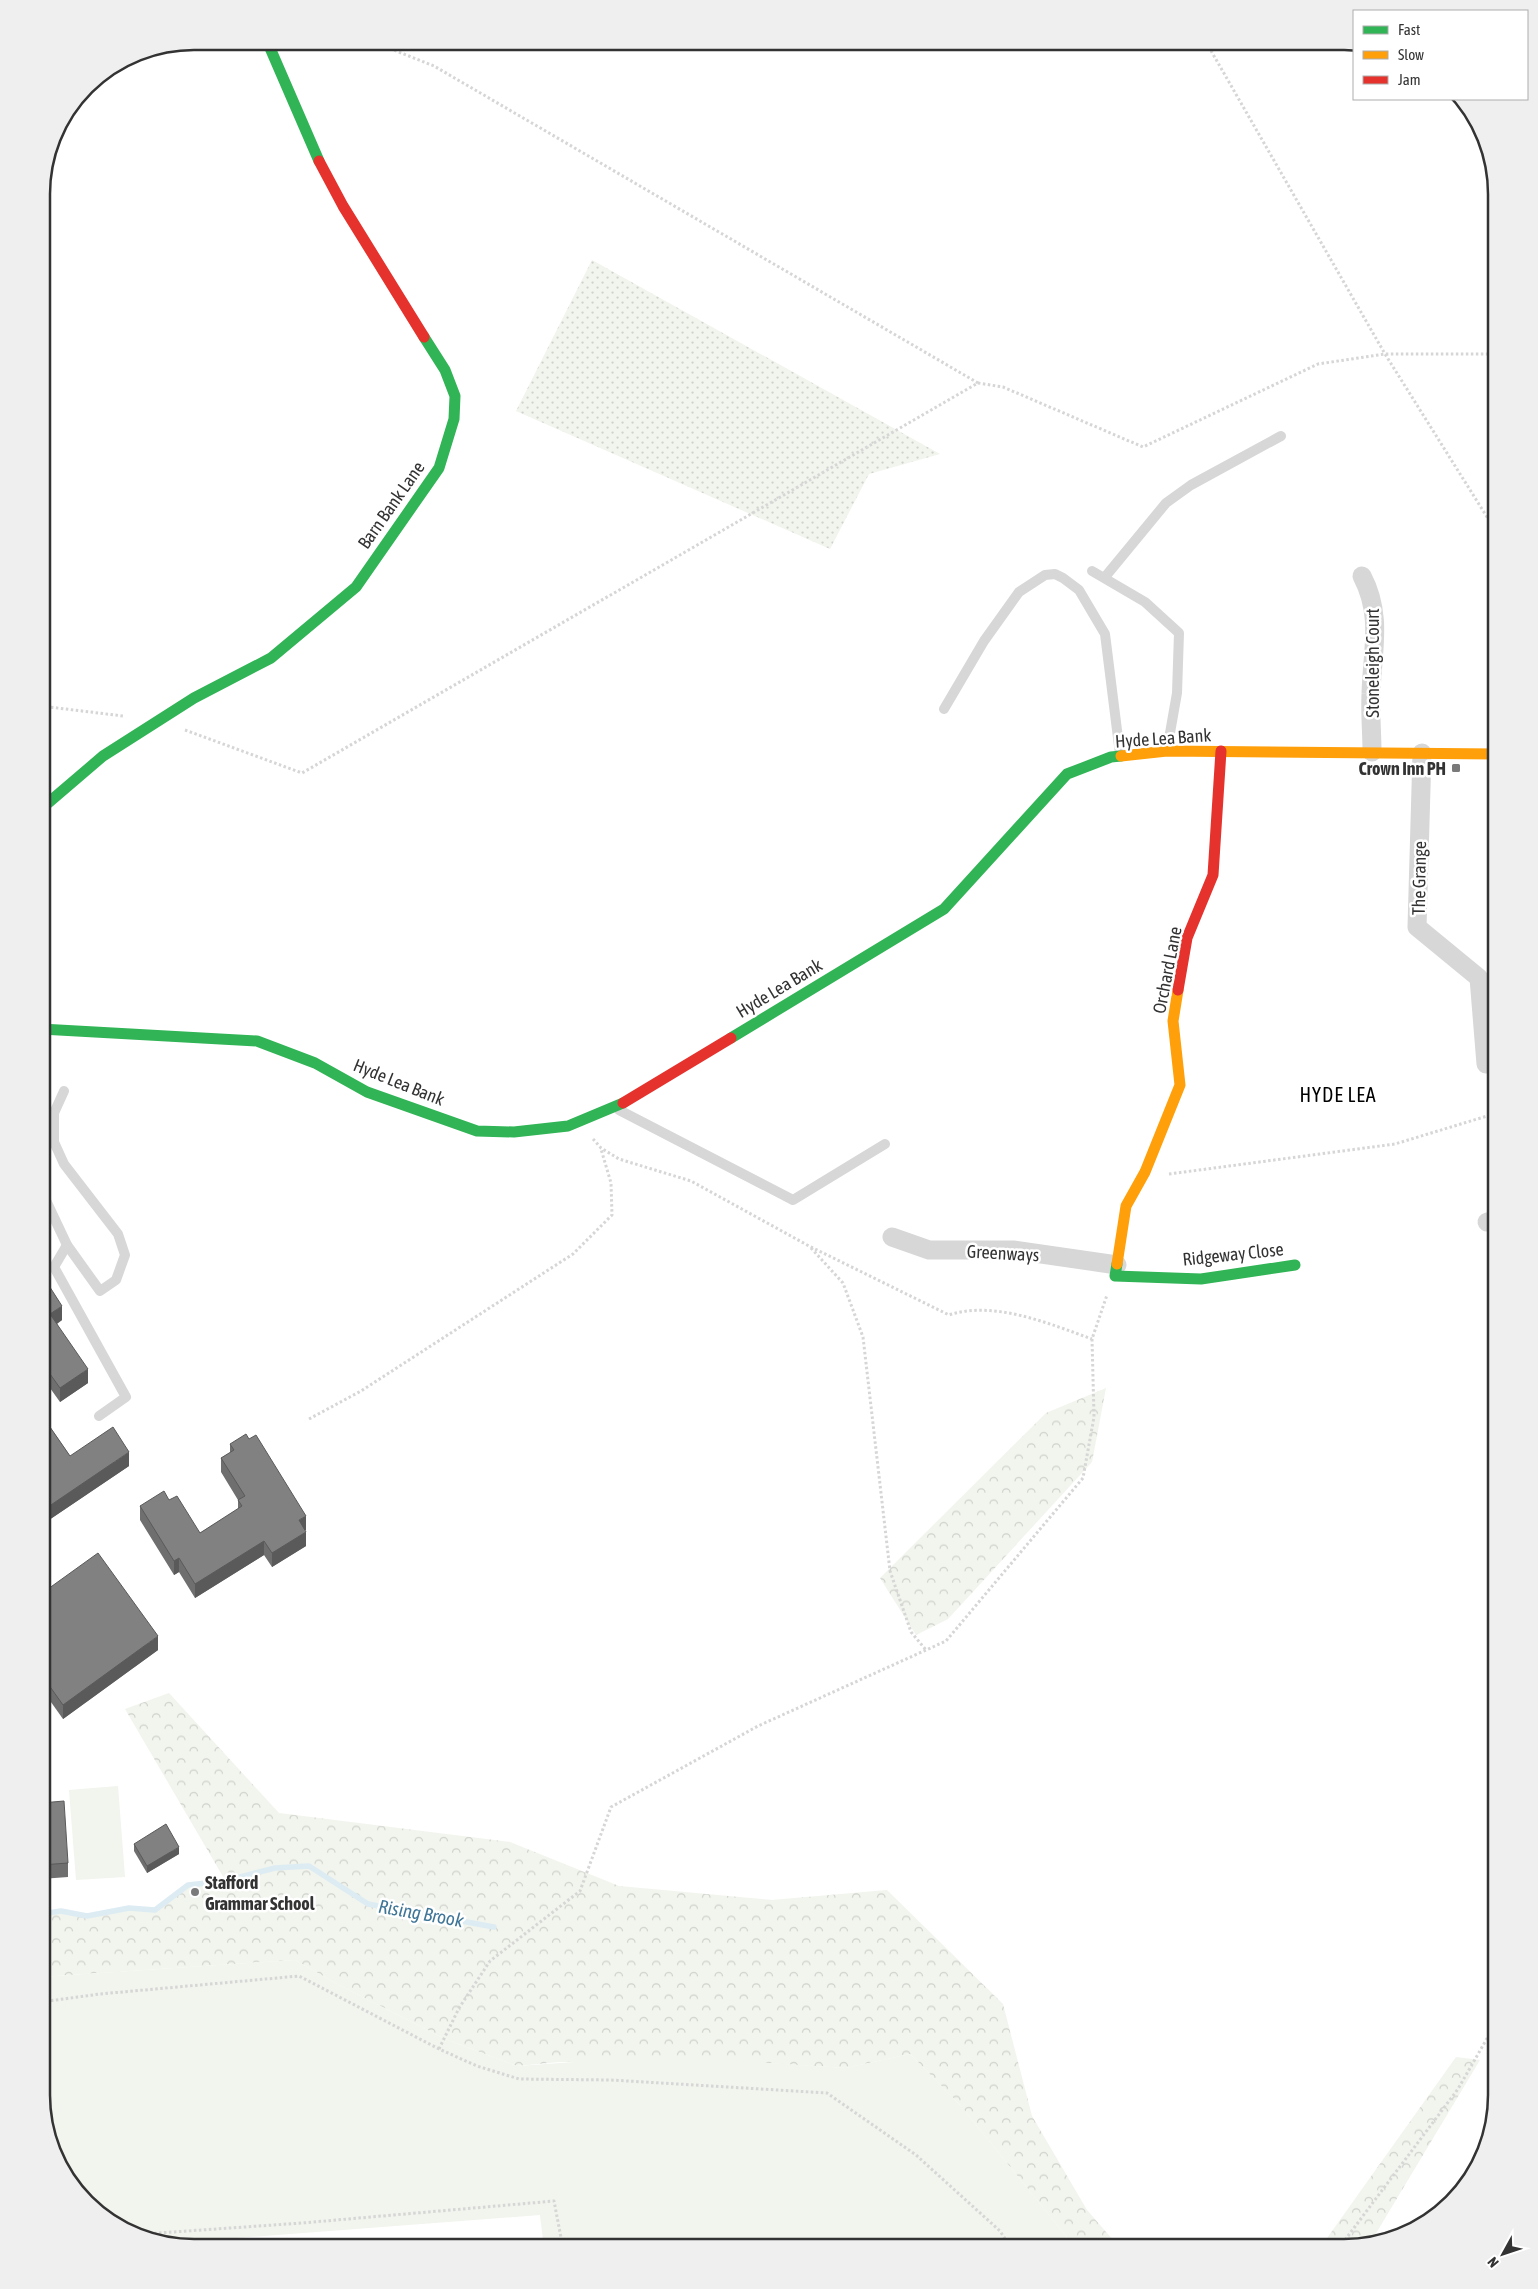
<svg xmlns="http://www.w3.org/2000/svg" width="1538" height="2289" font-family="'Asap Condensed',sans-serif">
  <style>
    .grass { fill: url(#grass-dots) }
    .forest { fill: url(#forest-crowns) }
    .park { fill: #f1f5ed }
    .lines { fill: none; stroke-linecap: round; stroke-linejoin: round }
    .stream { stroke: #ddebf3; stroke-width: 5.5 }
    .path { stroke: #d6d6d6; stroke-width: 3; stroke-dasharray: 2.5 2.5; stroke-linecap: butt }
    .lane { stroke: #d7d7d7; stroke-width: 10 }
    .street { stroke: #d7d7d7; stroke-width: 19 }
    .fast { stroke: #30b455; stroke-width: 11 }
    .slow { stroke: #ff9f0a; stroke-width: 11 }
    .jam { stroke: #e5322d; stroke-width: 11 }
    .wall { fill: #6f6f6f }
    .shaded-wall { fill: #5a5a5a }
    .building { fill: #818181; stroke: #5a5a5a }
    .poi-dot { fill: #7a7a7a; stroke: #fff; stroke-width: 2 }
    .labels { text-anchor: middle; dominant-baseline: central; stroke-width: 5; stroke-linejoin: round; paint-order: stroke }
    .street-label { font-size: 18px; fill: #333; stroke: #fff }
    .poi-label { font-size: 18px; font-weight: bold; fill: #333; stroke: #fff; text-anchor: end }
    .water-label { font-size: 19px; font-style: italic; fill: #3f7597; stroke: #fff }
    .quarter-label { font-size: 20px; letter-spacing: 1px; fill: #000; stroke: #fff }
    .rim { fill: none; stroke: #333; stroke-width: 2.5 }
  </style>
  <defs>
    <pattern id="grass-dots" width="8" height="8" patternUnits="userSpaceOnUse" patternTransform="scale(1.25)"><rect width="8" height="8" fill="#f1f5ed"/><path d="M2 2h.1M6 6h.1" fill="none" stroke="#cfd2cc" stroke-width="1.8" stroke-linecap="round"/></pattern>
    <pattern id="forest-crowns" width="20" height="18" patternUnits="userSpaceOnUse" patternTransform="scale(1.25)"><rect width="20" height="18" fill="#f1f5ed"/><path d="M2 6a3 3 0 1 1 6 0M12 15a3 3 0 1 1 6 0" fill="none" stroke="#cfd2cc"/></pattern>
  </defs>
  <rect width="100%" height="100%" fill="#fff"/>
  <path class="grass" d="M592,260L940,454L869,474L830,549L516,411Z"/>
  <g class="forest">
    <path d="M1106,1388L1092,1462L948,1619L916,1635L880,1578L1046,1413Z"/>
    <path d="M169,1693L279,1813L510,1842L619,1886L772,1900L887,1890L1003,2004L1032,2116L1087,2210L1120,2248H1070L1066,2236L960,2105L910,2054L846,2068L764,2063L559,2062L517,2066L445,2039L337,1984L295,1960L41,1977V1914L61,1911L87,1916L129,1908L155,1910L188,1885L225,1880L125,1709Z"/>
    <path d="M1456,2057L1480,2060L1372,2240L1344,2248H1320Z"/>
  </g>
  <g class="park">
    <path d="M118,1786L125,1877L76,1880L69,1790Z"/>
    <path d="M295,1960L337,1984L445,2039L517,2066L663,2056L846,2068L910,2054L960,2105L1066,2236L1070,2248H544L540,2215L171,2243L109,2222L62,2171L41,2095V1977Z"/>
  </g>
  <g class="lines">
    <path class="stream" d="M41,1914L61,1911L87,1916L129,1908L155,1910L188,1885L225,1881L275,1868L309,1866L368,1904L494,1927"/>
    <g class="path">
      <path d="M371,41L434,66L978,383"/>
      <path d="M1206,42L1385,354L1497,533"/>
      <path d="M41,706L123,716"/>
      <path d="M185,730L302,773L978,383L1003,387L1143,447L1318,364L1385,354H1497"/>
      <path d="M593,1139L601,1148L619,1159L691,1181L809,1246L949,1315C994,1300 1050,1324 1092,1339"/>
      <path d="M1169,1174L1395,1144L1497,1113"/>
      <path d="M811,1248L843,1283L863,1337L890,1571L911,1632L926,1650"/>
      <path d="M309,1419L361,1391L573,1254L612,1215L611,1183L601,1149"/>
      <path d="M41,2002L100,1994L299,1976L439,2049L477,2066L519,2079L611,2080L827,2093L916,2155L1000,2231L1011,2248"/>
      <path d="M439,2049L459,2008L490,1961L580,1891L611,1807L758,1726L946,1641L1083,1478L1094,1417L1092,1339L1107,1295"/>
      <path d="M144,2234L302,2223L554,2201L563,2248"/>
      <path d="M1339,2248L1458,2089L1497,2021"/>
    </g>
    <g class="lane">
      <path d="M1092,571L1145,602L1179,633L1177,693L1167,750"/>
      <path d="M1105,577L1166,503L1191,485L1281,436"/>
      <path d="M944,709L984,641L1019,592L1045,575L1055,574L1063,578L1079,590L1105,634L1120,754"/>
      <path d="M619,1110L793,1200L885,1144"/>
      <path d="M41,1190L67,1245L100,1291L116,1280L125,1255L118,1234L64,1164L54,1142V1113L64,1091"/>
      <path d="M67,1245L54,1267L126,1397L99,1416"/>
    </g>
    <g class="street">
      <path d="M1362,576C1383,616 1372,651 1371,694C1370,713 1372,733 1372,752"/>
      <path d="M1422,753L1417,927L1479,978L1486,1064"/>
      <path d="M1487,1222L1497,1220"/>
      <path d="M892,1237L929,1250H1013L1117,1265"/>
    </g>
    <g class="fast">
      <path d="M267,41L319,161"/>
      <path d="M41,809L103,756L194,698L271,658L356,587L439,468L454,419L455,396L445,370L424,337"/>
      <path d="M41,1029L257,1041L315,1063L367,1092L477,1131L514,1132L568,1126L623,1103"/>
      <path d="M731,1038L944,909L1067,774L1111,757L1121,756"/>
      <path d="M1117,1264L1115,1276L1201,1279L1295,1265"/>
    </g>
    <g class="slow">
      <path d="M1121,756L1167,751L1497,754"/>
      <path d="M1117,1264L1126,1206L1145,1172L1180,1085L1173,1021L1178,990"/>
    </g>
    <g class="jam">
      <path d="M319,161L343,206L424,337"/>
      <path d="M1178,990L1187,938L1213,875L1221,751"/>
      <path d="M623,1103L731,1038"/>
    </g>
  </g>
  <g class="wall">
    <path d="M41,1284L62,1320L57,1324L88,1383L60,1402L50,1388L41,1394Z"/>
    <path d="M41,1414L70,1456L129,1466L46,1522V1530L41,1533Z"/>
    <path d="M230,1444L306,1530H305L306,1546L272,1567L264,1555L195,1598L179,1572L174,1575L140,1520V1506L169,1500L200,1533L238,1509V1500L221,1472V1458L230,1453Z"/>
    <path d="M41,1594L158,1650L63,1719L41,1688Z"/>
    <path d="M41,1803L68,1863V1877L41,1879Z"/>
    <path d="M134,1844L179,1854L147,1873L134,1851Z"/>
  </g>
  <g class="shaded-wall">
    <path d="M62,1306V1320L50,1328V1314Z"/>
    <path d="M88,1369V1383L60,1402V1388Z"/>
    <path d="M50,1374V1388L41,1394V1380Z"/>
    <path d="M129,1452V1466L46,1522V1530L41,1533L42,1511Z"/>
    <path d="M306,1516V1530L299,1534V1520Z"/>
    <path d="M306,1532V1546L272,1567V1553Z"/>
    <path d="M264,1541V1555L195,1598V1584Z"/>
    <path d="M179,1558V1572L174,1575V1561Z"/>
    <path d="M158,1636V1650L63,1719V1705Z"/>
    <path d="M179,1847V1854L147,1873V1866Z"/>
  </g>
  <g class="building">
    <path d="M46,1281L62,1306L50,1314L88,1369L60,1388L50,1374L41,1380V1284Z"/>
    <path d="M41,1414L70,1456L113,1427L129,1452L42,1511L46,1516L41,1519V1474L45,1471L41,1465Z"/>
    <path d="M246,1434L249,1439L256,1435L306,1516L299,1520L306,1532L272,1553L264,1541L195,1584L179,1558L174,1561L140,1506L164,1491L169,1500L177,1496L200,1533L242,1506L238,1500L245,1496L221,1458L234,1450L230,1444Z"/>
    <path d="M98,1553L158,1636L63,1705L41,1674V1594Z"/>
    <path d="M64,1801L68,1863L41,1865V1803Z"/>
    <path d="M166,1824L179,1847L147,1866L134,1844Z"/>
  </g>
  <g class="poi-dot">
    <rect x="1451" y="763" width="10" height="10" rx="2.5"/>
    <circle cx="195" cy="1892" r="5"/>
  </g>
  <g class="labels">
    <g class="street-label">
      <text transform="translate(391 505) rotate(-55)">Barn Bank Lane</text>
      <text transform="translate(1372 663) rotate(-90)">Stoneleigh Court</text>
      <text transform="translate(1163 738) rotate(-4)">Hyde Lea Bank</text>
      <text transform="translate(1419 878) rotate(-89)">The Grange</text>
      <text transform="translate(1167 970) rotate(-79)">Orchard Lane</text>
      <text transform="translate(779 988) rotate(-31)">Hyde Lea Bank</text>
      <text transform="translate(399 1082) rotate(22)">Hyde Lea Bank</text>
      <text transform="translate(1003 1253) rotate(3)">Greenways</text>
      <text transform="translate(1233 1254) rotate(-6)">Ridgeway Close</text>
    </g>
    <g class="poi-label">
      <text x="1446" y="768">Crown Inn PH</text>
      <text x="205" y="1882" text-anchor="start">Stafford<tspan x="205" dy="21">Grammar School</tspan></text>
    </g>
    <g class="water-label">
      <text transform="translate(421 1913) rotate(10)">Rising Brook</text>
    </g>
    <g class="quarter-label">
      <text x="1338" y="1094">HYDE LEA</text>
    </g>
  </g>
  <path d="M0 0H1538V2289H0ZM194 50H1344A144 144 0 0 1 1488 194V2095A144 144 0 0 1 1344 2239H194A144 144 0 0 1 50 2095V194A144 144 0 0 1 194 50Z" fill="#efefef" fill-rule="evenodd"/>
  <path class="rim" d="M194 50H1344A144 144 0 0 1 1488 194V2095A144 144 0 0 1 1344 2239H194A144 144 0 0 1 50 2095V194A144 144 0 0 1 194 50Z"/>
  <rect x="1353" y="10" width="175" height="90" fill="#ffffff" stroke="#adadad"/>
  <rect x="1363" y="26" width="25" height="8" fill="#30b455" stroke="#adadad"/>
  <text x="1398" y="35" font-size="15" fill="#333333">Fast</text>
  <rect x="1363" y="51" width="25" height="8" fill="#ff9f0a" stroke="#adadad"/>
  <text x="1398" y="60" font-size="15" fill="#333333">Slow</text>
  <rect x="1363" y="76" width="25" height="8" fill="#e5322d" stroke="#adadad"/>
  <text x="1398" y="85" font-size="15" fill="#333333">Jam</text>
  <g transform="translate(1503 2254) rotate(230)" stroke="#ffffff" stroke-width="4" paint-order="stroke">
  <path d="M0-4L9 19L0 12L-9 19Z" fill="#333333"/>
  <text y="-8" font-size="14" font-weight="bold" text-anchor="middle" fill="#333333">N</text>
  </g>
</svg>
